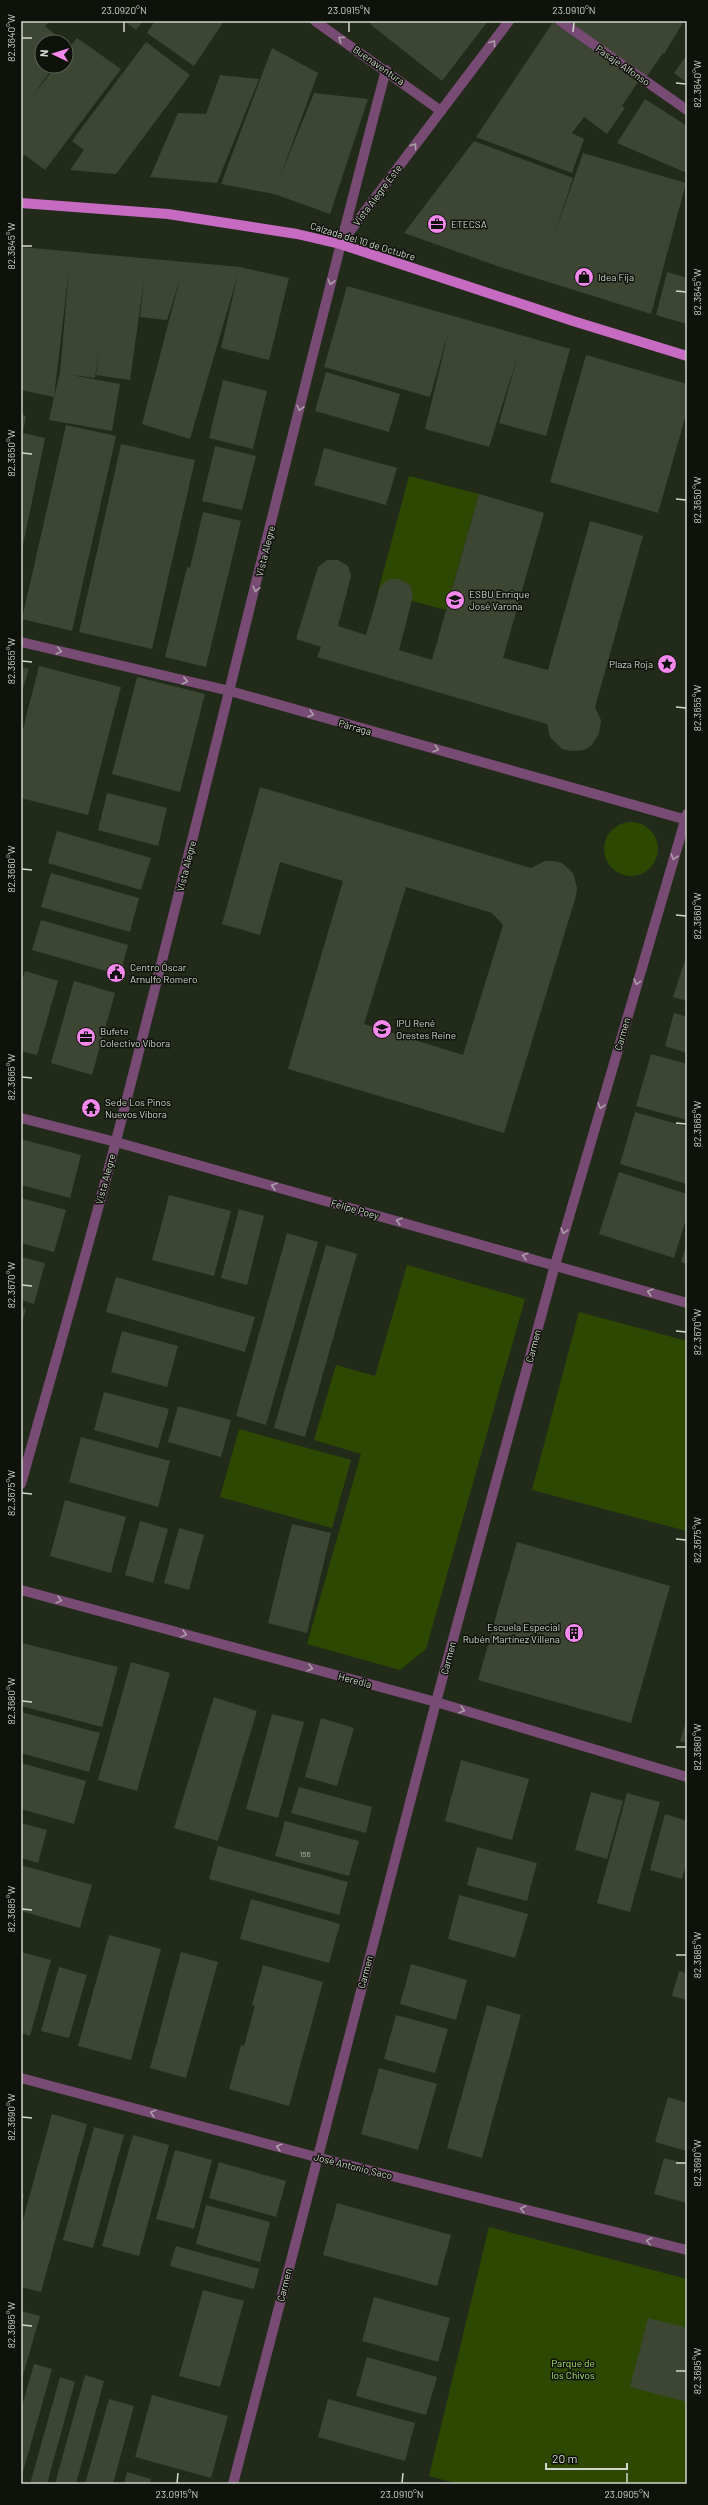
<svg xmlns="http://www.w3.org/2000/svg" width="708" height="2505" font-family="Barlow,sans-serif">
  <style>
    .green { fill: #2d4901 }
    .building { fill: #3c4633; fill-rule: evenodd }
    .lines { fill: none; stroke-linecap: round; stroke-linejoin: round }
    .minor { stroke: #784b74; stroke-width: 10 }
    .major { stroke: #c76ac1; stroke-width: 10 }
    .oneway { stroke: #ad9fa9 }
    .ticks { fill: none; stroke: #d1d7cc; stroke-width: 1.5 }
    .labels { text-anchor: middle; dominant-baseline: central; stroke-width: 3; stroke-linejoin: round; paint-order: stroke }
    .number-label { font-size: 8px; fill: #acb3a6 }
    .street-label { font-size: 10px; fill: #d1d7cc; stroke: #0e120a }
    .poi-label { font-size: 10px; fill: #d1d7cc; stroke: #0e120a; text-anchor: start }
    .park-label { font-size: 10px; fill: #a7e06b; stroke: #0e120a }
    .neatline { fill: none; stroke: #d1d7cc; stroke-width: 1.5 }
    .ticks-label { font-size: 10px; text-anchor: middle; fill: #d1d7cc }
  </style>
  <rect width="100%" height="100%" fill="#222b1a"/>
  <g class="green">
    <path d="M409,476L479,494L446,610L378,592Z"/>
    <circle cx="631" cy="849" r="27"/>
    <path d="M407,1265L525,1299L426,1649L400,1670L307,1644L361,1454L314,1440L336,1365L375,1376Z"/>
    <path d="M579,1312L687,1341V1531L532,1490Z"/>
    <path d="M239,1429L351,1460L332,1528L220,1497Z"/>
    <path d="M489,2227L687,2279V2484H459L429,2476Z"/>
  </g>
  <g class="building">
    <path d="M21,21H45L48,23L45,26L64,42H42V66H54L31,98L56,66H66V52L77,38L121,69L45,170L25,155L21,159Z"/>
    <path d="M124,21H143L136,30Z"/>
    <path d="M155,21H224L194,66L147,33Z"/>
    <path d="M372,21H488L442,81L370,24Z"/>
    <path d="M567,21H684L664,54L663,53L647,76Z"/>
    <path d="M553,22L638,82L622,106L625,108L607,134L584,117L572,133L584,139L572,173L476,137Z"/>
    <path d="M146,42L190,75L116,174L70,170L84,150L72,141Z"/>
    <path d="M272,48L318,73L280,177L314,93L368,99L330,214L274,194L221,184Z"/>
    <path d="M687,55V83L674,73Z"/>
    <path d="M220,75L259,79L217,183L150,177L178,113L206,114Z"/>
    <path d="M645,99L687,126V173L617,143Z"/>
    <path d="M474,141L573,178L553,239L583,153L686,183L651,314L503,268L404,233Z"/>
    <path d="M21,247L240,267L289,278L269,360L221,348L238,274L190,439L142,424L180,279L167,320L140,317L144,280L130,380L96,375L99,347L95,378L71,375L120,384L112,431L49,420L54,397L21,390ZM69,269L60,373L54,397Z"/>
    <path d="M667,272L687,278V324L656,315Z"/>
    <path d="M347,286L570,349L546,436L499,423L518,355L489,447L425,429L449,330L430,397L324,367Z"/>
    <path d="M586,355L687,384V411L658,513L550,482Z"/>
    <path d="M326,372L400,394L389,432L315,411Z"/>
    <path d="M223,380L267,391L253,449L209,438Z"/>
    <path d="M21,414L26,416L23,433L45,438L22,550Z"/>
    <path d="M66,425L116,436L72,631L22,619Z"/>
    <path d="M121,444L195,460L152,649L79,632Z"/>
    <path d="M215,446L256,456L242,510L202,501Z"/>
    <path d="M324,448L397,468L386,505L314,485Z"/>
    <path d="M479,494L544,513L503,658L548,670L590,521L643,536L595,707L601,720L599,734L591,746L584,750L571,751L562,749L550,737L547,724L317,657L321,647L296,639L318,567L327,560H338L348,566L351,576L338,626L366,635L380,587L389,579H400L410,585L413,596L399,650L432,660Z"/>
    <path d="M203,512L241,521L206,667L165,657L187,567L190,568Z"/>
    <path d="M39,666L121,687L88,815L21,798V737Z"/>
    <path d="M21,667L29,669L21,695Z"/>
    <path d="M137,677L205,694L180,792L112,774Z"/>
    <path d="M260,787L531,868L545,861H554L562,863L573,873L577,888L576,896L504,1133L288,1069L343,881L280,862L260,935L222,924ZM406,887L492,913L503,925L463,1055L364,1024Z"/>
    <path d="M107,793L167,808L158,846L98,830Z"/>
    <path d="M57,831L151,858L141,890L48,863Z"/>
    <path d="M51,873L139,898L130,932L41,907Z"/>
    <path d="M41,920L128,945L120,975L32,950Z"/>
    <path d="M687,954V1001L673,997Z"/>
    <path d="M25,971L58,981L37,1055L21,1051V984Z"/>
    <path d="M74,981L115,993L92,1075L51,1063Z"/>
    <path d="M674,1013L687,1017V1053L665,1046Z"/>
    <path d="M651,1054L687,1064V1120L636,1106Z"/>
    <path d="M635,1112L687,1127V1184L620,1164Z"/>
    <path d="M21,1139L81,1155L70,1198L21,1185Z"/>
    <path d="M619,1172L687,1194V1216L674,1258L599,1234Z"/>
    <path d="M169,1195L231,1211L214,1276L152,1260Z"/>
    <path d="M21,1198L66,1210L54,1252L21,1243Z"/>
    <path d="M239,1209L264,1216L247,1285L221,1278Z"/>
    <path d="M287,1233L318,1242L266,1425L236,1416Z"/>
    <path d="M687,1243V1264L681,1262Z"/>
    <path d="M326,1245L357,1254L305,1437L274,1428Z"/>
    <path d="M21,1257L45,1263L34,1304L21,1300Z"/>
    <path d="M116,1277L255,1317L245,1352L106,1312Z"/>
    <path d="M21,1308L26,1309L21,1327Z"/>
    <path d="M122,1331L178,1346L167,1387L111,1372Z"/>
    <path d="M104,1392L169,1409L158,1448L94,1430Z"/>
    <path d="M178,1406L231,1420L221,1457L168,1442Z"/>
    <path d="M81,1437L170,1461L158,1507L69,1482Z"/>
    <path d="M65,1500L126,1517L111,1573L50,1556Z"/>
    <path d="M140,1521L168,1529L153,1583L125,1575Z"/>
    <path d="M292,1524L331,1533L307,1633L268,1623Z"/>
    <path d="M179,1528L204,1535L189,1590L164,1583Z"/>
    <path d="M517,1542L670,1586L631,1723L478,1680Z"/>
    <path d="M22,1643L118,1667L102,1727L21,1706Z"/>
    <path d="M131,1662L170,1673L137,1791L98,1780Z"/>
    <path d="M214,1697L257,1711L218,1841L174,1828Z"/>
    <path d="M21,1712L100,1733L89,1772L21,1753Z"/>
    <path d="M272,1714L304,1722L278,1818L246,1809Z"/>
    <path d="M321,1718L354,1728L337,1786L305,1777Z"/>
    <path d="M687,1719V1743L680,1741Z"/>
    <path d="M461,1760L529,1779L512,1840L445,1821Z"/>
    <path d="M21,1763L86,1781L74,1824L21,1809Z"/>
    <path d="M299,1787L372,1807L366,1833L291,1813Z"/>
    <path d="M591,1792L623,1801L607,1859L575,1850Z"/>
    <path d="M627,1793L660,1802L630,1912L597,1903Z"/>
    <path d="M665,1814L687,1821V1862L682,1879L650,1870Z"/>
    <path d="M285,1821L359,1841L349,1876L275,1856Z"/>
    <path d="M21,1823L47,1830L38,1863L21,1858Z"/>
    <path d="M218,1846L348,1882L339,1915L209,1879Z"/>
    <path d="M477,1847L537,1863L527,1901L467,1885Z"/>
    <path d="M21,1865L92,1885L80,1928L21,1911Z"/>
    <path d="M459,1895L528,1914L515,1958L448,1939Z"/>
    <path d="M251,1899L340,1924L329,1963L240,1939Z"/>
    <path d="M109,1935L161,1949L131,2060L78,2046Z"/>
    <path d="M21,1952L51,1960L30,2036L21,2033Z"/>
    <path d="M181,1952L218,1962L186,2078L150,2068Z"/>
    <path d="M411,1964L467,1980L456,2020L400,2004Z"/>
    <path d="M263,1965L323,1982L289,2106L229,2089L241,2045L244,2046L255,2006L252,2005Z"/>
    <path d="M59,1967L87,1975L69,2038L41,2031Z"/>
    <path d="M679,1971L687,1973V2000L672,1996Z"/>
    <path d="M487,2005L521,2015L482,2158L447,2148Z"/>
    <path d="M396,2015L448,2029L435,2073L384,2059Z"/>
    <path d="M379,2068L437,2084L418,2150L361,2134Z"/>
    <path d="M668,2097L687,2103V2151L655,2142Z"/>
    <path d="M52,2114L87,2124L41,2292L21,2287V2227Z"/>
    <path d="M94,2127L124,2135L93,2248L63,2240Z"/>
    <path d="M133,2135L169,2145L139,2256L102,2246Z"/>
    <path d="M175,2150L212,2160L194,2229L156,2219Z"/>
    <path d="M664,2158L687,2164V2203L654,2194Z"/>
    <path d="M219,2162L286,2181L276,2217L209,2198Z"/>
    <path d="M21,2193L24,2194L21,2204Z"/>
    <path d="M337,2203L451,2235L437,2286L323,2255Z"/>
    <path d="M206,2205L270,2222L260,2262L196,2244Z"/>
    <path d="M176,2246L259,2269L254,2289L170,2266Z"/>
    <path d="M203,2290L244,2301L220,2387L179,2376Z"/>
    <path d="M374,2297L450,2318L438,2362L362,2341Z"/>
    <path d="M21,2311L40,2316L21,2382Z"/>
    <path d="M648,2318L687,2328V2402L630,2387Z"/>
    <path d="M367,2357L437,2377L426,2415L356,2396Z"/>
    <path d="M34,2364L52,2369L21,2479V2410Z"/>
    <path d="M85,2375L104,2381L76,2484H55Z"/>
    <path d="M60,2377L75,2382L47,2484H30Z"/>
    <path d="M152,2395L228,2416L211,2478L135,2457Z"/>
    <path d="M109,2399L134,2406L113,2484H85Z"/>
    <path d="M328,2399L415,2423L405,2461L318,2437Z"/>
    <path d="M127,2472L151,2479L150,2484H124Z"/>
  </g>
  <g class="lines">
    <g class="minor">
      <path d="M315,21L441,111"/>
      <path d="M560,21L687,110"/>
      <path d="M344,239L509,21"/>
      <path d="M21,642L230,691L687,820"/>
      <path d="M21,1118L116,1142L687,1303"/>
      <path d="M21,1484C53,1369 87,1253 117,1137C209,782 292,425 386,70"/>
      <path d="M21,1590L436,1702L687,1777"/>
      <path d="M21,2078L316,2157L687,2250"/>
      <path d="M233,2484L436,1702L555,1265L687,814"/>
    </g>
    <path class="major" d="M21,203L168,214L297,234L340,244L573,321L687,356"/>
  </g>
  <defs><path id="oneway-chevron" d="M-2-3.5L2.5 0L-2 3.5" fill="none" stroke-width="1.6" stroke-linecap="round" stroke-linejoin="round"/></defs>
  <g class="oneway">
    <use href="#oneway-chevron" transform="translate(341 39) rotate(-146)"/>
    <use href="#oneway-chevron" transform="translate(493 43) rotate(-53)"/>
    <use href="#oneway-chevron" transform="translate(414 146) rotate(-53)"/>
    <use href="#oneway-chevron" transform="translate(331 282) rotate(104)"/>
    <use href="#oneway-chevron" transform="translate(300 408) rotate(104)"/>
    <use href="#oneway-chevron" transform="translate(256 589) rotate(104)"/>
    <use href="#oneway-chevron" transform="translate(59 651) rotate(13)"/>
    <use href="#oneway-chevron" transform="translate(185 681) rotate(13)"/>
    <use href="#oneway-chevron" transform="translate(311 714) rotate(16)"/>
    <use href="#oneway-chevron" transform="translate(436 749) rotate(16)"/>
    <use href="#oneway-chevron" transform="translate(674 857) rotate(107)"/>
    <use href="#oneway-chevron" transform="translate(637 982) rotate(106)"/>
    <use href="#oneway-chevron" transform="translate(601 1106) rotate(106)"/>
    <use href="#oneway-chevron" transform="translate(274 1186) rotate(-164)"/>
    <use href="#oneway-chevron" transform="translate(399 1221) rotate(-164)"/>
    <use href="#oneway-chevron" transform="translate(564 1231) rotate(106)"/>
    <use href="#oneway-chevron" transform="translate(525 1256) rotate(-164)"/>
    <use href="#oneway-chevron" transform="translate(650 1292) rotate(-164)"/>
    <use href="#oneway-chevron" transform="translate(59 1600) rotate(15)"/>
    <use href="#oneway-chevron" transform="translate(184 1634) rotate(15)"/>
    <use href="#oneway-chevron" transform="translate(310 1668) rotate(15)"/>
    <use href="#oneway-chevron" transform="translate(462 1710) rotate(17)"/>
    <use href="#oneway-chevron" transform="translate(153 2113) rotate(-165)"/>
    <use href="#oneway-chevron" transform="translate(279 2147) rotate(-165)"/>
    <use href="#oneway-chevron" transform="translate(523 2209) rotate(-166)"/>
    <use href="#oneway-chevron" transform="translate(649 2241) rotate(-166)"/>
  </g>
  <path class="ticks" d="M124,32V22M349,32V22M573,32L574,22M22,38H32M676,83L686,84M22,246H32M676,291L686,292M22,453L32,454M676,499L686,500M22,661L32,662M676,707L686,708M22,869L32,870M676,915L686,916M22,1077L32,1078M676,1123L686,1124M22,1285L32,1286M676,1331L686,1332M22,1493L32,1494M676,1539L686,1540M22,1701L32,1702M676,1747H686M22,1909L32,1910M676,1955H686M22,2117L32,2118M676,2163H686M22,2325L32,2326M676,2371H686M177,2483L178,2473M402,2483L403,2473M627,2483V2473"/>
  <defs>
    <g id="office-disc" transform="scale(1)"><circle r="9.5" fill="#f589ee" stroke="#0e120a"/><path d="M-6-3h4V-5.5h4V-3h4V5H-6ZM-1-4.5V-3h2v-1.5ZM-6 0V1H6V0Z" fill="#111"/></g>
    <g id="shop-disc" transform="scale(1)"><circle r="9.5" fill="#f589ee" stroke="#0e120a"/><path d="M-5-2.5h2.3a2.7 3.5 0 0 1 5.4 0H5L5.5 6h-11ZM-1.5-2.5h3a1.5 2.3 0 0 0-3 0Z" fill="#111"/></g>
    <g id="school-disc" transform="scale(1)"><circle r="9.5" fill="#f589ee" stroke="#0e120a"/><path d="M0-5L7-2L0 1L-7-2ZM-4 1L0 2.5L4 1V4Q0 6-4 4Z" fill="#111"/></g>
    <g id="sight-disc" transform="scale(1)"><circle r="9.5" fill="#f589ee" stroke="#0e120a"/><path d="M0-6L1.8-2.2L6-1.7L2.9 1.2L3.7 5.4L0 3.3L-3.7 5.4L-2.9 1.2L-6-1.7L-1.8-2.2Z" fill="#111"/></g>
    <g id="civic-disc" transform="scale(1)"><circle r="9.5" fill="#f589ee" stroke="#0e120a"/><path d="M-.6-6.5H3V-4.5H.6V-3L4-1V1h2V6H-6V1h2V-1L-.6-3ZM-1.2 2.5V6h2.4V2.5Z" fill="#111"/></g>
    <g id="temple-disc" transform="scale(1)"><circle r="9.5" fill="#f589ee" stroke="#0e120a"/><path d="M0-6L5-2H3V0L6.5 2.5H4V6H1.5V3h-3V6H-4V2.5H-6.5L-3 0V-2H-5Z" fill="#111"/></g>
    <g id="building-disc" transform="scale(1)"><circle r="9.5" fill="#f589ee" stroke="#0e120a"/><path d="M-4-6H4V6H1V3H-1V6H-4ZM-2.5-4.3h1.7v1.8h-1.7ZM.8-4.3h1.7v1.8H.8ZM-2.5-1h1.7V.8h-1.7ZM.8-1h1.7V.8H.8Z" fill="#111"/></g>
  </defs>
  <g fill-rule="evenodd">
    <use href="#office-disc" x="437" y="224"/>
    <use href="#shop-disc" x="584" y="277"/>
    <use href="#school-disc" x="455" y="600"/>
    <use href="#sight-disc" x="667" y="664"/>
    <use href="#civic-disc" x="116" y="973"/>
    <use href="#school-disc" x="382" y="1029"/>
    <use href="#office-disc" x="86" y="1037"/>
    <use href="#temple-disc" x="91" y="1108"/>
    <use href="#building-disc" x="574" y="1633"/>
  </g>
  <g class="labels">
    <g class="number-label">
      <text x="305" y="1854">156</text>
    </g>
    <g class="street-label">
      <text transform="translate(379 65) rotate(35)">Buenaventura</text>
      <text transform="translate(623 65) rotate(35)">Pasaje Alfonso</text>
      <text transform="translate(377 195) rotate(-53)">Vista Alegre Este</text>
      <text transform="translate(363 241) rotate(17)">Calzada del 10 de Octubre</text>
      <text transform="translate(265 551) rotate(-76)">Vista Alegre</text>
      <text transform="translate(355 727) rotate(16)">Párraga</text>
      <text transform="translate(186 866) rotate(-76)">Vista Alegre</text>
      <text transform="translate(622 1034) rotate(-74)">Carmen</text>
      <text transform="translate(105 1179) rotate(-75)">Vista Alegre</text>
      <text transform="translate(355 1209) rotate(16)">Felipe Poey</text>
      <text transform="translate(533 1346) rotate(-75)">Carmen</text>
      <text transform="translate(448 1658) rotate(-75)">Carmen</text>
      <text transform="translate(355 1680) rotate(15)">Heredia</text>
      <text transform="translate(365 1972) rotate(-75)">Carmen</text>
      <text transform="translate(353 2166) rotate(14)">José Antonio Saco</text>
      <text transform="translate(284 2285) rotate(-76)">Carmen</text>
    </g>
    <g class="poi-label">
      <text x="451" y="224">ETECSA</text>
      <text x="598" y="277">Idea Fija</text>
      <text x="469" y="594">ESBU Enrique<tspan x="469" dy="12">José Varona</tspan></text>
      <text x="653" y="664" text-anchor="end">Plaza Roja</text>
      <text x="130" y="967">Centro Óscar<tspan x="130" dy="12">Arnulfo Romero</tspan></text>
      <text x="396" y="1023">IPU René<tspan x="396" dy="12">Orestes Reine</tspan></text>
      <text x="100" y="1031">Bufete<tspan x="100" dy="12">Colectivo Víbora</tspan></text>
      <text x="105" y="1102">Sede Los Pinos<tspan x="105" dy="12">Nuevos Víbora</tspan></text>
      <text x="560" y="1627" text-anchor="end">Escuela Especial<tspan x="560" dy="12">Rubén Martínez Villena</tspan></text>
    </g>
    <g class="park-label">
      <text x="573" y="2363">Parque de<tspan x="573" dy="12">los Chivos</tspan></text>
    </g>
  </g>
  <rect width="708" height="2505" fill="none" stroke="#0e120a" stroke-width="44"/>
  <g transform="translate(54 54) rotate(274)"><circle r="19" fill="#0e120a" stroke="#5c6158"/>
  <path d="M0-3L7 15L0 10L-7 15Z" fill="#f589ee"/>
  <text y="-6" font-size="11" font-weight="bold" text-anchor="middle" fill="#d1d7cc">N</text>
  </g>
  <path d="M546 2463v6h81v-6" fill="none" stroke="#d1d7cc" stroke-width="2"/>
  <text x="552" y="2463" font-size="12" fill="#d1d7cc" stroke="#0e120a" stroke-width="3" paint-order="stroke">20 m</text>
  <rect x="22" y="22" width="664" height="2461" class="neatline"/>
  <g class="ticks-label">
    <text x="124" y="14">23.0920°N</text>
    <text x="349" y="14">23.0915°N</text>
    <text x="574" y="14">23.0910°N</text>
    <text transform="translate(11 38) rotate(-90)" y="4">82.3640°W</text>
    <text transform="translate(697 84) rotate(-90)" y="4">82.3640°W</text>
    <text transform="translate(11 246) rotate(-90)" y="4">82.3645°W</text>
    <text transform="translate(697 292) rotate(-90)" y="4">82.3645°W</text>
    <text transform="translate(11 453) rotate(-90)" y="4">82.3650°W</text>
    <text transform="translate(697 500) rotate(-90)" y="4">82.3650°W</text>
    <text transform="translate(11 661) rotate(-90)" y="4">82.3655°W</text>
    <text transform="translate(697 708) rotate(-90)" y="4">82.3655°W</text>
    <text transform="translate(11 869) rotate(-90)" y="4">82.3660°W</text>
    <text transform="translate(697 916) rotate(-90)" y="4">82.3660°W</text>
    <text transform="translate(11 1077) rotate(-90)" y="4">82.3665°W</text>
    <text transform="translate(697 1124) rotate(-90)" y="4">82.3665°W</text>
    <text transform="translate(11 1285) rotate(-90)" y="4">82.3670°W</text>
    <text transform="translate(697 1332) rotate(-90)" y="4">82.3670°W</text>
    <text transform="translate(11 1493) rotate(-90)" y="4">82.3675°W</text>
    <text transform="translate(697 1540) rotate(-90)" y="4">82.3675°W</text>
    <text transform="translate(11 1701) rotate(-90)" y="4">82.3680°W</text>
    <text transform="translate(697 1747) rotate(-90)" y="4">82.3680°W</text>
    <text transform="translate(11 1909) rotate(-90)" y="4">82.3685°W</text>
    <text transform="translate(697 1955) rotate(-90)" y="4">82.3685°W</text>
    <text transform="translate(11 2117) rotate(-90)" y="4">82.3690°W</text>
    <text transform="translate(697 2163) rotate(-90)" y="4">82.3690°W</text>
    <text transform="translate(11 2325) rotate(-90)" y="4">82.3695°W</text>
    <text transform="translate(697 2371) rotate(-90)" y="4">82.3695°W</text>
    <text x="177" y="2498">23.0915°N</text>
    <text x="402" y="2498">23.0910°N</text>
    <text x="627" y="2498">23.0905°N</text>
  </g>
</svg>
